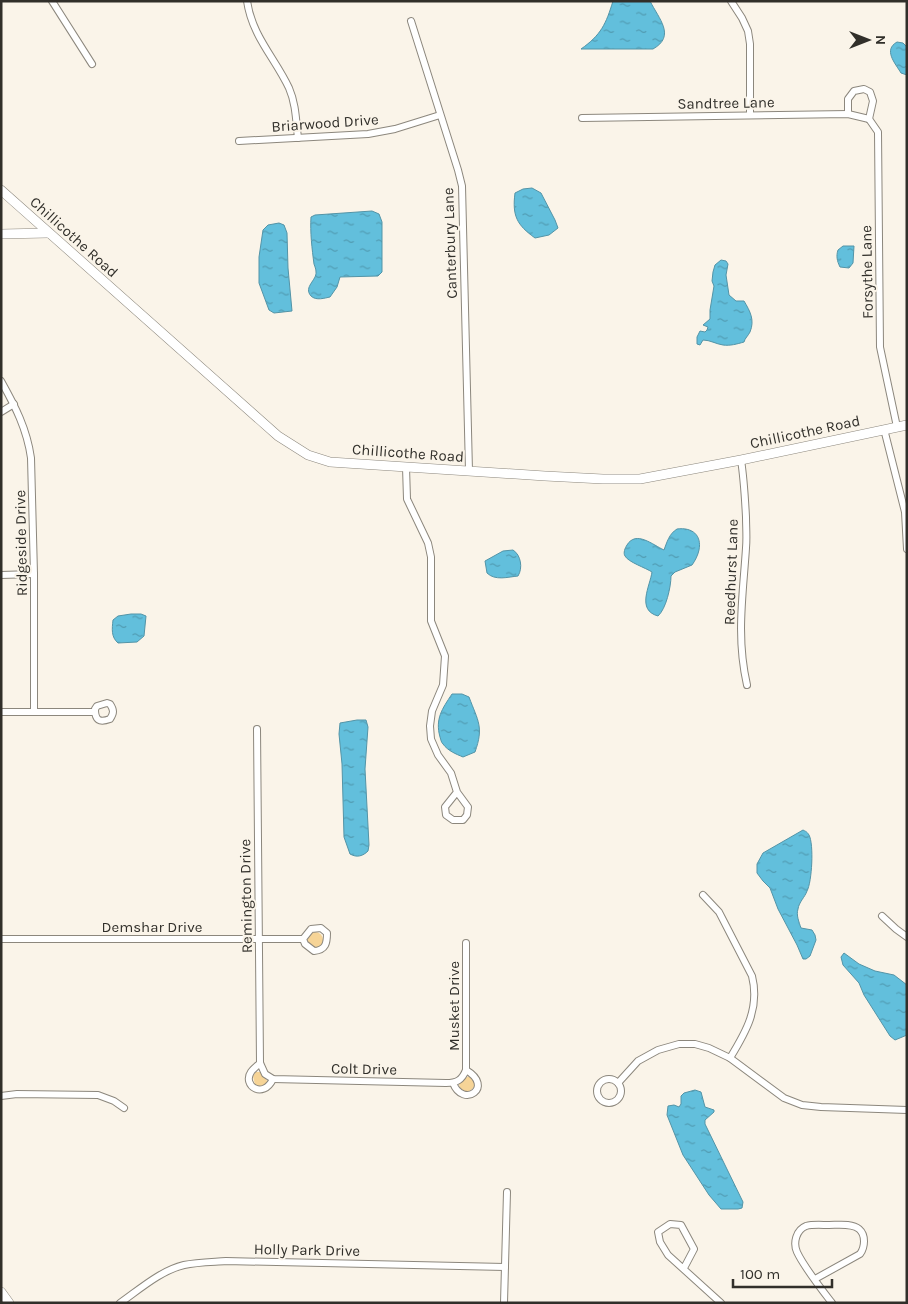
<svg xmlns="http://www.w3.org/2000/svg" width="908" height="1304" font-family="Karla,sans-serif">
  <style>
    .green { fill: #f6d497 }
    .water { fill: url(#water-ripples); stroke: #5394a7 }
    .lines { fill: none; stroke-linecap: round; stroke-linejoin: round }
    .street-casing { stroke: #8c877d; stroke-width: 8 }
    .secondary-casing { stroke: #8c877d; stroke-width: 10 }
    .street { stroke: #fff; stroke-width: 6 }
    .secondary { stroke: #fff; stroke-width: 9 }
    .labels { text-anchor: middle; dominant-baseline: central; stroke-width: 4; stroke-linejoin: round; paint-order: stroke }
    .street-label { font-size: 15px; fill: #312f2a; stroke: #faf4e9 }
  </style>
  <defs>
    <pattern id="water-ripples" width="26" height="14" patternUnits="userSpaceOnUse" patternTransform="scale(1.25)"><rect width="26" height="14" fill="#62bfdc"/><path d="M2 4q2-2 4 0t4 0M15 11q2-2 4 0t4 0" fill="none" stroke="#519cb3"/></pattern>
  </defs>
  <rect width="100%" height="100%" fill="#faf4e9"/>
  <g class="green">
    <circle cx="315" cy="940" r="8"/>
    <path d="M256,1072H260L268,1082L263,1087H257L255,1085L253,1076Z"/>
    <path d="M470,1076L474,1080V1087L470,1091L464,1092L460,1089L459,1084L467,1077Z"/>
  </g>
  <g class="water">
    <path d="M613,1H650C659,19 676,36 653,49H581C601,35 606,24 613,1Z"/>
    <path d="M897,42L903,43L907,47V75L901,73C895,63 883,50 897,42Z"/>
    <path d="M532,188L541,193L555,220L558,228L549,235L535,238C517,225 512,216 515,193L523,189Z"/>
    <path d="M372,211L379,214L382,222V272L378,276L340,277L337,287L330,297C325,298 316,301 311,296C303,287 317,280 316,272C316,269 315,267 314,264C312,249 310,232 311,217L315,215Z"/>
    <path d="M279,223L284,225L287,233L288,268L292,311L274,313L269,310L259,283V257L263,230L268,225Z"/>
    <path d="M843,246H854L853,263L849,268L840,267C837,261 836,256 838,250Z"/>
    <path d="M721,260L726,261L728,264L726,275L729,295L736,301H744C750,311 755,320 750,332C748,336 745,338 744,342C737,344 730,346 723,345C716,344 710,340 703,340L700,345L697,344V337L700,331L705,332L707,330L708,327L703,325L710,319V310L714,286L712,281L713,272L715,265Z"/>
    <path d="M677,529C692,527 702,535 699,550C698,555 695,561 692,565L675,572L671,576C671,587 666,609 658,616C636,610 650,586 652,572C646,568 628,562 625,556C623,553 625,548 627,545C636,530 653,545 664,550C667,542 669,534 677,529Z"/>
    <path d="M513,550C521,555 523,568 518,576C508,577 495,581 487,573L485,561L503,551Z"/>
    <path d="M131,614H141L146,616L144,636L137,642L118,643C111,637 112,629 113,620L118,616Z"/>
    <path d="M452,694H462L469,697C478,721 484,727 475,752L463,757C456,754 448,751 443,744C441,742 441,740 440,737C435,719 442,709 452,694Z"/>
    <path d="M357,720H366L368,727L365,769L369,845L368,851C363,856 357,858 350,854L344,837L342,764L339,734L340,723Z"/>
    <path d="M803,830C807,832 807,832 809,835C814,844 812,882 807,891C805,897 799,902 798,909C796,915 799,922 801,928L812,930L815,935L816,940L810,956L806,959H803L797,945L778,909L770,888L763,881L757,873V864L763,853Z"/>
    <path d="M844,953L859,964L875,971L894,975L907,985V1035L895,1040L890,1036L864,995L859,983L843,965L841,957Z"/>
    <path d="M695,1090L701,1092L705,1107L714,1110V1112L705,1120V1124L743,1202L742,1208L738,1209H721L709,1195L683,1155L667,1115L668,1106L674,1105L679,1107L681,1104V1096L684,1093Z"/>
  </g>
  <g class="lines">
    <g class="street-casing">
      <g id="street">
        <path d="M52,1L92,64"/>
        <path d="M247,1C252,36 275,58 289,88C296,104 296,121 298,138"/>
        <path d="M731,1L742,18L748,31L750,44V115"/>
        <path d="M411,21L458,170L462,186L469,471"/>
        <path d="M848,114V99L854,91L864,89L870,92L873,101L869,119"/>
        <path d="M582,118L848,114L869,119"/>
        <path d="M869,119L878,132L880,347L897,427"/>
        <path d="M239,141L368,134L395,129L440,115"/>
        <path d="M1,381C15,406 27,429 31,458L34,574V712"/>
        <path d="M1,412L14,404"/>
        <path d="M884,429L905,512L907,549"/>
        <path d="M741,460C744,479 745,498 746,517C746,527 747,538 746,548C743,595 736,637 747,685"/>
        <path d="M406,467L407,499L428,543L431,557V621L445,656L443,685L432,711L430,726L431,739L438,755L451,773L457,792L468,807L467,815L463,820H453L446,815L445,807L457,792"/>
        <path d="M1,575L34,574"/>
        <path d="M107,703L110,704C114,710 114,713 110,719C99,723 95,720 95,709L97,706Z"/>
        <path d="M1,712H95"/>
        <path d="M257,729L260,1063L265,1074L273,1079L446,1083C457,1083 462,1080 466,1070V943"/>
        <path d="M703,895L719,912L752,976C760,1008 746,1032 730,1058"/>
        <path d="M882,916L896,929L907,937"/>
        <path d="M321,928L327,933C327,943 326,950 314,951L305,944L303,939L311,929Z"/>
        <path d="M1,939H303"/>
        <path d="M260,1063C257,1066 253,1069 251,1072C242,1085 263,1100 273,1079"/>
        <circle cx="609" cy="1091" r="12"/>
        <path d="M453,1083C463,1109 495,1087 466,1070"/>
        <path d="M618,1083L638,1061L658,1050L679,1044H695L709,1048L730,1058L784,1098L802,1105L821,1107L907,1110"/>
        <path d="M1,1096L17,1094L98,1095L114,1101L124,1108"/>
        <path d="M684,1268L694,1249L681,1225L670,1224L658,1232L660,1242L668,1255L721,1303"/>
        <path d="M815,1279L860,1254C865,1247 866,1235 859,1229C852,1223 838,1225 829,1225C822,1225 813,1224 806,1226C796,1230 793,1243 797,1252C804,1267 822,1290 832,1303"/>
        <path d="M120,1303C140,1289 160,1271 184,1265C197,1262 212,1262 226,1261L505,1267"/>
        <path d="M504,1303L507,1192"/>
      </g>
    </g>
    <g class="secondary-casing">
      <g id="secondary">
        <path d="M1,190L278,436L308,455L330,462L545,476L603,479H640L741,460L907,425"/>
        <path d="M1,234L48,233"/>
        <path d="M1,1292L9,1303"/>
      </g>
    </g>
    <use href="#street" class="street"/>
    <use href="#secondary" class="secondary"/>
  </g>
  <g class="labels">
    <g class="street-label">
      <text transform="translate(726 103) rotate(-1)">Sandtree Lane</text>
      <text transform="translate(325 123) rotate(-4)">Briarwood Drive</text>
      <text transform="translate(74 237) rotate(42)">Chillicothe Road</text>
      <text transform="translate(450 243) rotate(-92)">Canterbury Lane</text>
      <text transform="translate(867 272) rotate(-91)">Forsythe Lane</text>
      <text transform="translate(805 432) rotate(-12)">Chillicothe Road</text>
      <text transform="translate(408 453) rotate(4)">Chillicothe Road</text>
      <text transform="translate(21 543) rotate(-91)">Ridgeside Drive</text>
      <text transform="translate(731 572) rotate(-88)">Reedhurst Lane</text>
      <text transform="translate(246 896) rotate(-91)">Remington Drive</text>
      <text x="152" y="927">Demshar Drive</text>
      <text transform="translate(454 1006) rotate(-90)">Musket Drive</text>
      <text transform="translate(364 1069) rotate(1)">Colt Drive</text>
      <text transform="translate(307 1250) rotate(1)">Holly Park Drive</text>
    </g>
  </g>
  <rect width="908" height="1304" fill="none" stroke="#312f2a" stroke-width="5"/>
  <g transform="translate(868 40) rotate(90)" stroke="#faf4e9" stroke-width="4" paint-order="stroke">
  <path d="M0-4L9 19L0 12L-9 19Z" fill="#312f2a"/>
  <text y="-8" font-size="14" font-weight="bold" text-anchor="middle" fill="#312f2a">N</text>
  </g>
  <path d="M733 1279v8h99v-8" fill="none" stroke="#312f2a" stroke-width="2.5"/>
  <text x="740" y="1279" font-size="15" fill="#312f2a" stroke="#faf4e9" stroke-width="4" paint-order="stroke">100 m</text>
</svg>
